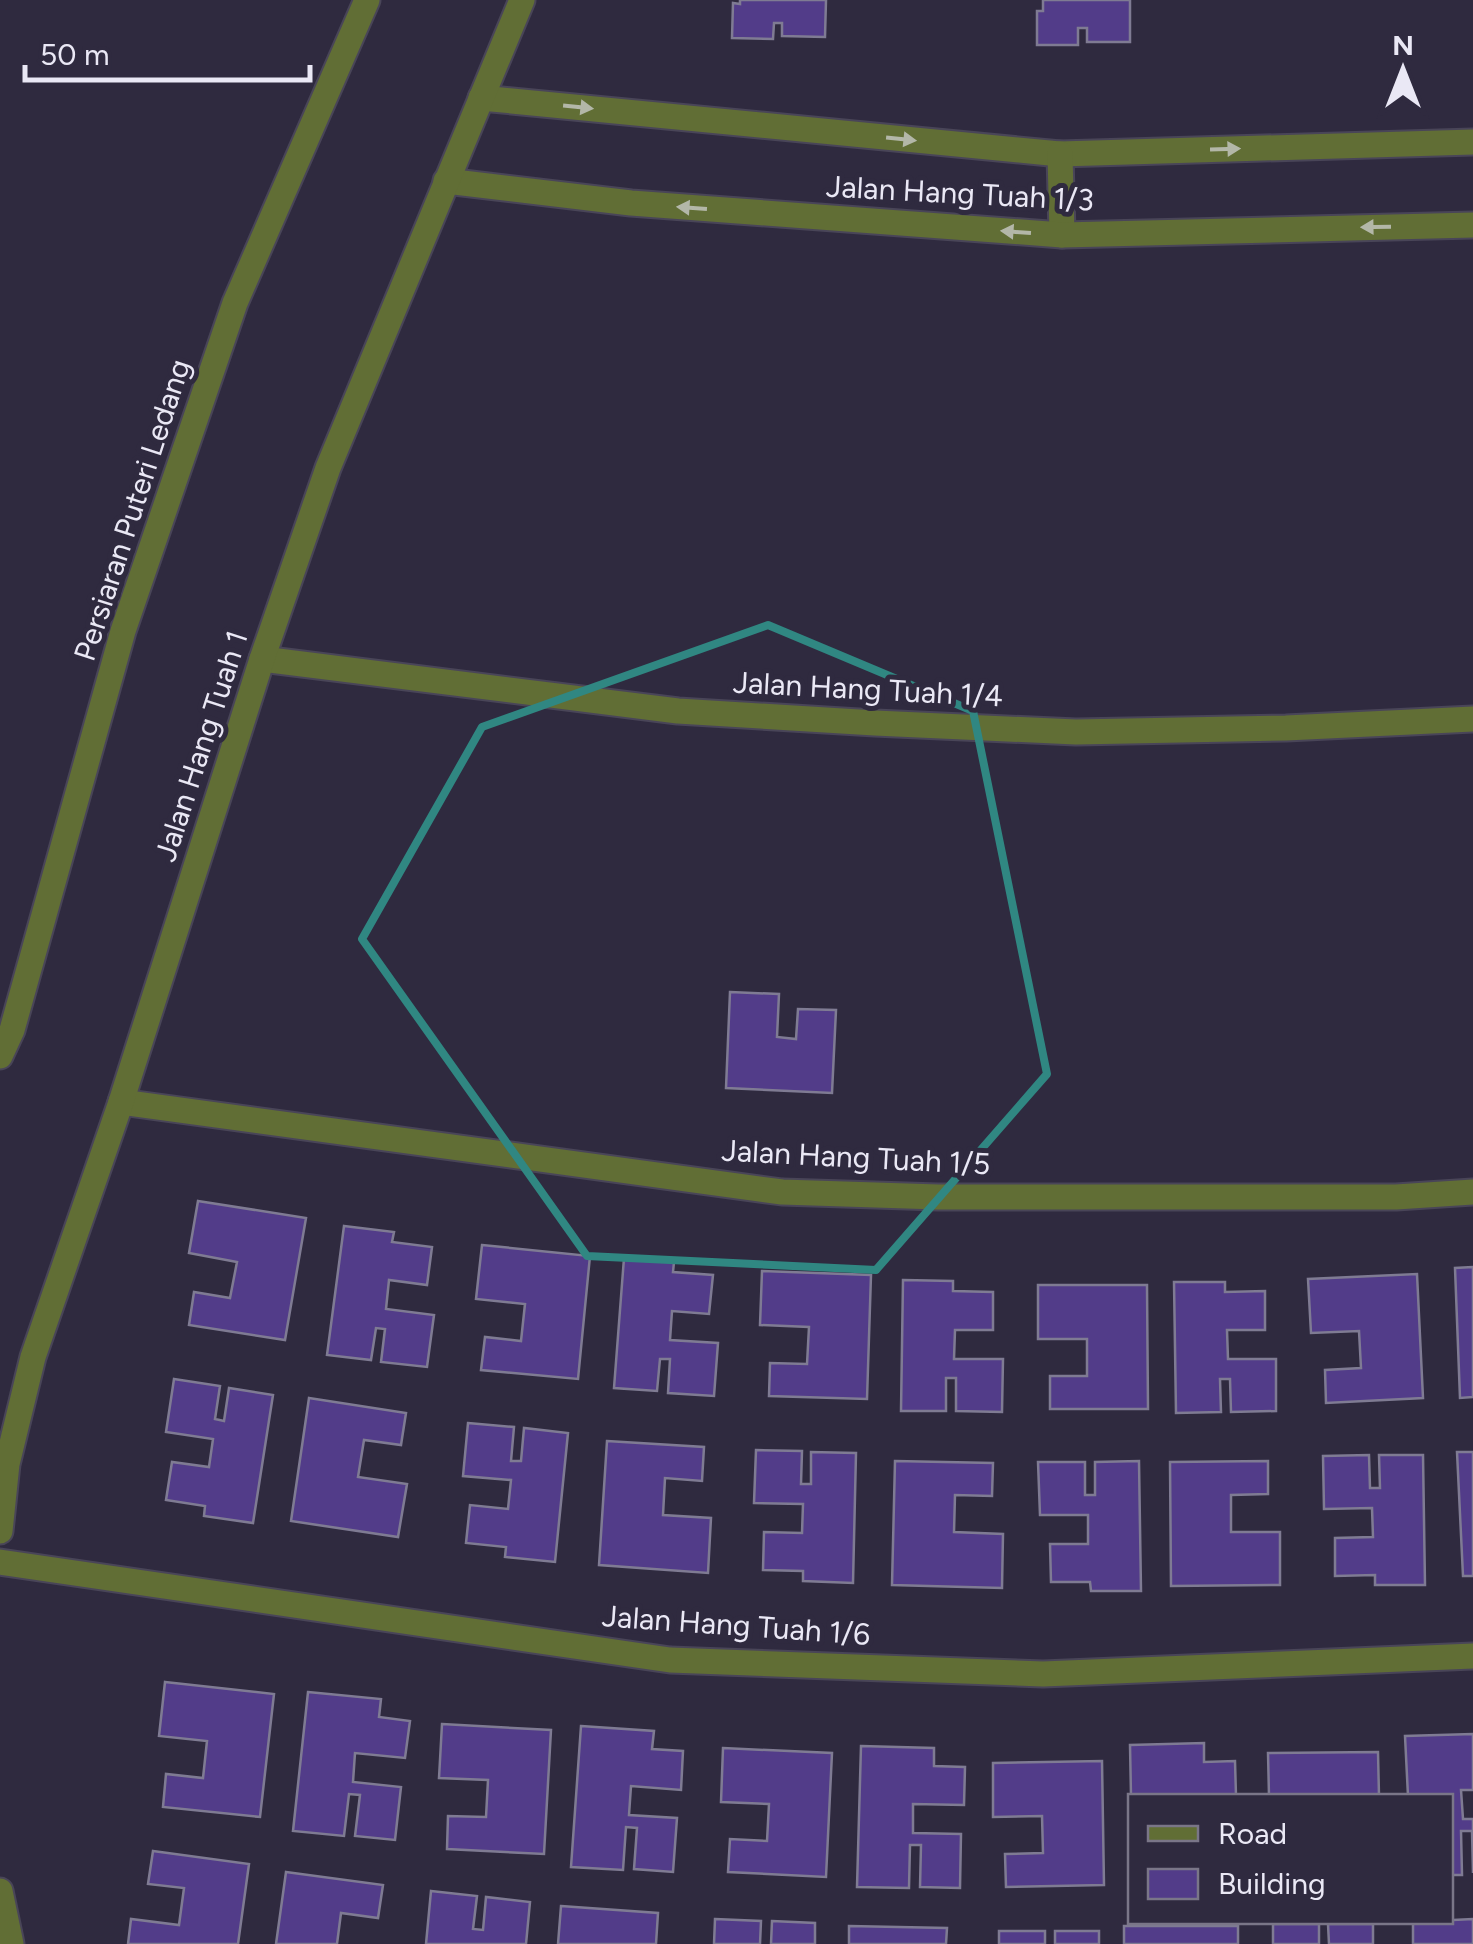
<svg xmlns="http://www.w3.org/2000/svg" width="1473" height="1944" font-family="Figtree,sans-serif">
  <style>
    .building { fill: #523c89; stroke: #7f7b93; stroke-width: 2.5 }
    .lines { fill: none; stroke-linecap: round; stroke-linejoin: round }
    .minor-casing { stroke: #494558; stroke-width: 29 }
    .minor { stroke: #616e35; stroke-width: 25 }
    .oneway { fill: #b3b7a8 }
    .marked { fill: none; stroke: #308782; stroke-width: 8; stroke-linejoin: round }
    .labels { text-anchor: middle; dominant-baseline: central; stroke-width: 10; stroke-linejoin: round; paint-order: stroke }
    .street-label { font-size: 30px; fill: #eae8f5; stroke: #2f2a3f }
  </style>
  <rect width="100%" height="100%" fill="#2f2a3f"/>
  <g class="building">
    <path d="M740,0H826L825,37L782,36V23H774L773,39L732,38L733,3L740,4Z"/>
    <path d="M1043,0H1130V42H1087V28H1078V45H1037V11H1043Z"/>
    <path d="M730,992L779,994L777,1037L796,1039L798,1009L836,1010L832,1093L726,1088Z"/>
    <path d="M198,1201L306,1218L285,1340L189,1325L194,1292L230,1298L237,1262L189,1253Z"/>
    <path d="M344,1226L394,1232L392,1242L432,1247L427,1285L389,1280L386,1309L434,1315L427,1367L381,1362L385,1329L376,1328L371,1360L327,1355Z"/>
    <path d="M482,1245L590,1256L578,1379L481,1370L485,1337L521,1341L525,1304L476,1299Z"/>
    <path d="M624,1258L674,1262L673,1272L713,1275L709,1314L672,1311L670,1340L718,1343L714,1396L668,1393L670,1359H660L657,1391L614,1388Z"/>
    <path d="M1473,1267V1397L1460,1398L1455,1268Z"/>
    <path d="M762,1271L871,1275L867,1399L769,1396L770,1363L807,1364L809,1327L760,1325Z"/>
    <path d="M1417,1274L1423,1398L1326,1403L1325,1370L1361,1368L1359,1331L1311,1333L1308,1279Z"/>
    <path d="M903,1280L953,1281V1291L993,1292V1330H955L954,1359H1003L1002,1412L956,1411V1378H946V1411H901Z"/>
    <path d="M1174,1282H1225V1292L1265,1291V1330H1227L1228,1359H1276V1411L1231,1412L1230,1379H1220L1221,1412L1176,1413Z"/>
    <path d="M1038,1285H1147L1148,1409H1050V1376H1087V1339H1038Z"/>
    <path d="M174,1379L220,1386L215,1419L224,1421L229,1388L273,1395L253,1523L204,1516L205,1506L166,1500L172,1462L209,1467L213,1439L166,1432Z"/>
    <path d="M309,1398L406,1413L401,1445L364,1440L358,1477L407,1484L398,1537L291,1521Z"/>
    <path d="M468,1423L514,1427L511,1461H521L524,1428L568,1433L555,1562L505,1557L506,1547L466,1543L470,1505L508,1509L511,1480L463,1476Z"/>
    <path d="M607,1441L704,1447L702,1481L665,1478L663,1515L711,1518L708,1573L599,1565Z"/>
    <path d="M756,1450L802,1451L801,1484H811V1452L856,1453L853,1583L803,1581V1571L763,1570L764,1532L802,1533L803,1504L754,1503Z"/>
    <path d="M1457,1452H1473V1576H1463Z"/>
    <path d="M1369,1455L1370,1488H1380L1379,1455H1423L1425,1585H1375V1575L1335,1576V1538L1373,1537L1372,1508L1324,1509L1323,1456Z"/>
    <path d="M895,1461L993,1463L992,1496L955,1495L954,1532L1003,1534L1002,1588L892,1585Z"/>
    <path d="M1139,1461L1141,1591H1091L1090,1582H1051L1050,1544H1088V1515H1040L1038,1462H1085V1495H1095V1462Z"/>
    <path d="M1268,1461V1494L1231,1495V1532H1280V1585L1171,1586L1170,1462Z"/>
    <path d="M165,1682L274,1694L260,1817L163,1807L166,1774L203,1778L207,1741L159,1736Z"/>
    <path d="M308,1692L381,1699L379,1717L410,1721L405,1758L355,1753L353,1782L401,1787L395,1840L355,1836L360,1795L349,1794L344,1836L293,1831Z"/>
    <path d="M442,1724L551,1730L544,1854L447,1849L448,1816L486,1817L488,1780L439,1778Z"/>
    <path d="M581,1726L654,1731L652,1749L683,1751L681,1790L631,1786L629,1815L677,1818L673,1872L634,1869L637,1828L626,1827L623,1870L571,1867Z"/>
    <path d="M1473,1734V1790H1461L1463,1819H1473V1873L1472,1831H1461L1462,1875H1450V1796H1408L1405,1736Z"/>
    <path d="M1204,1743V1762L1235,1761L1236,1796H1131L1130,1745Z"/>
    <path d="M861,1746L934,1748V1766L965,1767L964,1805L913,1804V1833L961,1834L960,1888L920,1887L921,1845H910L909,1888L857,1887Z"/>
    <path d="M723,1748L832,1753L826,1877L728,1872L730,1839L767,1841L769,1804L721,1802Z"/>
    <path d="M1378,1752L1379,1796H1269L1268,1753Z"/>
    <path d="M1102,1761L1104,1885L1006,1887L1005,1854L1043,1853L1042,1816L993,1817V1763Z"/>
    <path d="M153,1851L249,1864L238,1944H128L131,1919L179,1925L184,1888L148,1884Z"/>
    <path d="M286,1872L383,1885L378,1918L341,1913L337,1944H276Z"/>
    <path d="M431,1891L477,1896L473,1929L483,1930L486,1897L530,1902L526,1944H426Z"/>
    <path d="M561,1906L658,1913L656,1944H558Z"/>
    <path d="M715,1919L761,1921L760,1944H714Z"/>
    <path d="M1473,1919V1944H1413V1922Z"/>
    <path d="M772,1921L815,1923V1944H771Z"/>
    <rect x="1273" y="1924" width="46" height="20"/>
    <path d="M1328,1924H1373V1944H1329Z"/>
    <path d="M849,1926L947,1928L946,1944H849Z"/>
    <rect x="1124" y="1926" width="114" height="18"/>
    <rect x="999" y="1931" width="46" height="13"/>
    <rect x="1055" y="1931" width="44" height="13"/>
  </g>
  <g class="lines">
    <g class="minor-casing">
      <g id="minor">
        <path d="M481,98L1060,154L1473,142"/>
        <path d="M1060,154L1062,235"/>
        <path d="M446,181L631,203L1062,235L1473,225"/>
        <path d="M262,659L678,711L875,723L1076,732L1286,728L1473,719"/>
        <path d="M0,1056L12,1030L123,631L235,303L367,0"/>
        <path d="M121,1102L782,1192L938,1197H1396L1473,1192"/>
        <path d="M0,1531L7,1464L33,1357L121,1102L262,659L328,468L522,0"/>
        <path d="M0,1562L670,1660L1043,1674L1473,1656"/>
        <path d="M0,1891L11,1944"/>
      </g>
    </g>
    <use href="#minor" class="minor"/>
  </g>
  <defs><path id="oneway-solid" d="M-6-.8H1V-3.2L6.5 0L1 3.2V.8H-6Z" transform="scale(2.5)"/></defs>
  <g class="oneway">
    <use href="#oneway-solid" transform="translate(578 107) rotate(6)"/>
    <use href="#oneway-solid" transform="translate(901 139) rotate(6)"/>
    <use href="#oneway-solid" transform="translate(1225 149) rotate(-2)"/>
    <use href="#oneway-solid" transform="translate(692 208) rotate(-176)"/>
    <use href="#oneway-solid" transform="translate(1376 227) rotate(179)"/>
    <use href="#oneway-solid" transform="translate(1016 232) rotate(-176)"/>
  </g>
  <path class="marked" d="M768,625L973,711L1047,1074L876,1270L587,1256L362,939L482,727Z"/>
  <g class="labels">
    <g class="street-label">
      <text transform="translate(960 193) rotate(3)">Jalan Hang Tuah 1/3</text>
      <text transform="translate(132 510) rotate(-72)">Persiaran Puteri Ledang</text>
      <text transform="translate(868 689) rotate(3)">Jalan Hang Tuah 1/4</text>
      <text transform="translate(201 746) rotate(-72)">Jalan Hang Tuah 1</text>
      <text transform="translate(856 1157) rotate(3)">Jalan Hang Tuah 1/5</text>
      <text transform="translate(736 1625) rotate(4)">Jalan Hang Tuah 1/6</text>
    </g>
  </g>
  <rect x="1128" y="1794" width="325" height="130" fill="#2f2a3f" stroke="#7a7688" stroke-width="2.5"/>
  <rect x="1148" y="1826" width="50" height="15" fill="#616e35" stroke="#7a7688" stroke-width="2.5"/>
  <text x="1218" y="1844" font-size="30" fill="#eae8f5">Road</text>
  <rect x="1148" y="1869" width="50" height="30" fill="#523c89" stroke="#7a7688" stroke-width="2.5"/>
  <text x="1218" y="1894" font-size="30" fill="#eae8f5">Building</text>
  <g transform="translate(1403 70)" stroke="#2f2a3f" stroke-width="8" paint-order="stroke">
  <path d="M0-8L18 38L0 25L-18 38Z" fill="#eae8f5"/>
  <text y="-15" font-size="28" font-weight="bold" text-anchor="middle" fill="#eae8f5">N</text>
  </g>
  <path d="M25 65v15h285v-15" fill="none" stroke="#eae8f5" stroke-width="5"/>
  <text x="40" y="65" font-size="30" fill="#eae8f5" stroke="#2f2a3f" stroke-width="8" paint-order="stroke">50 m</text>
</svg>
